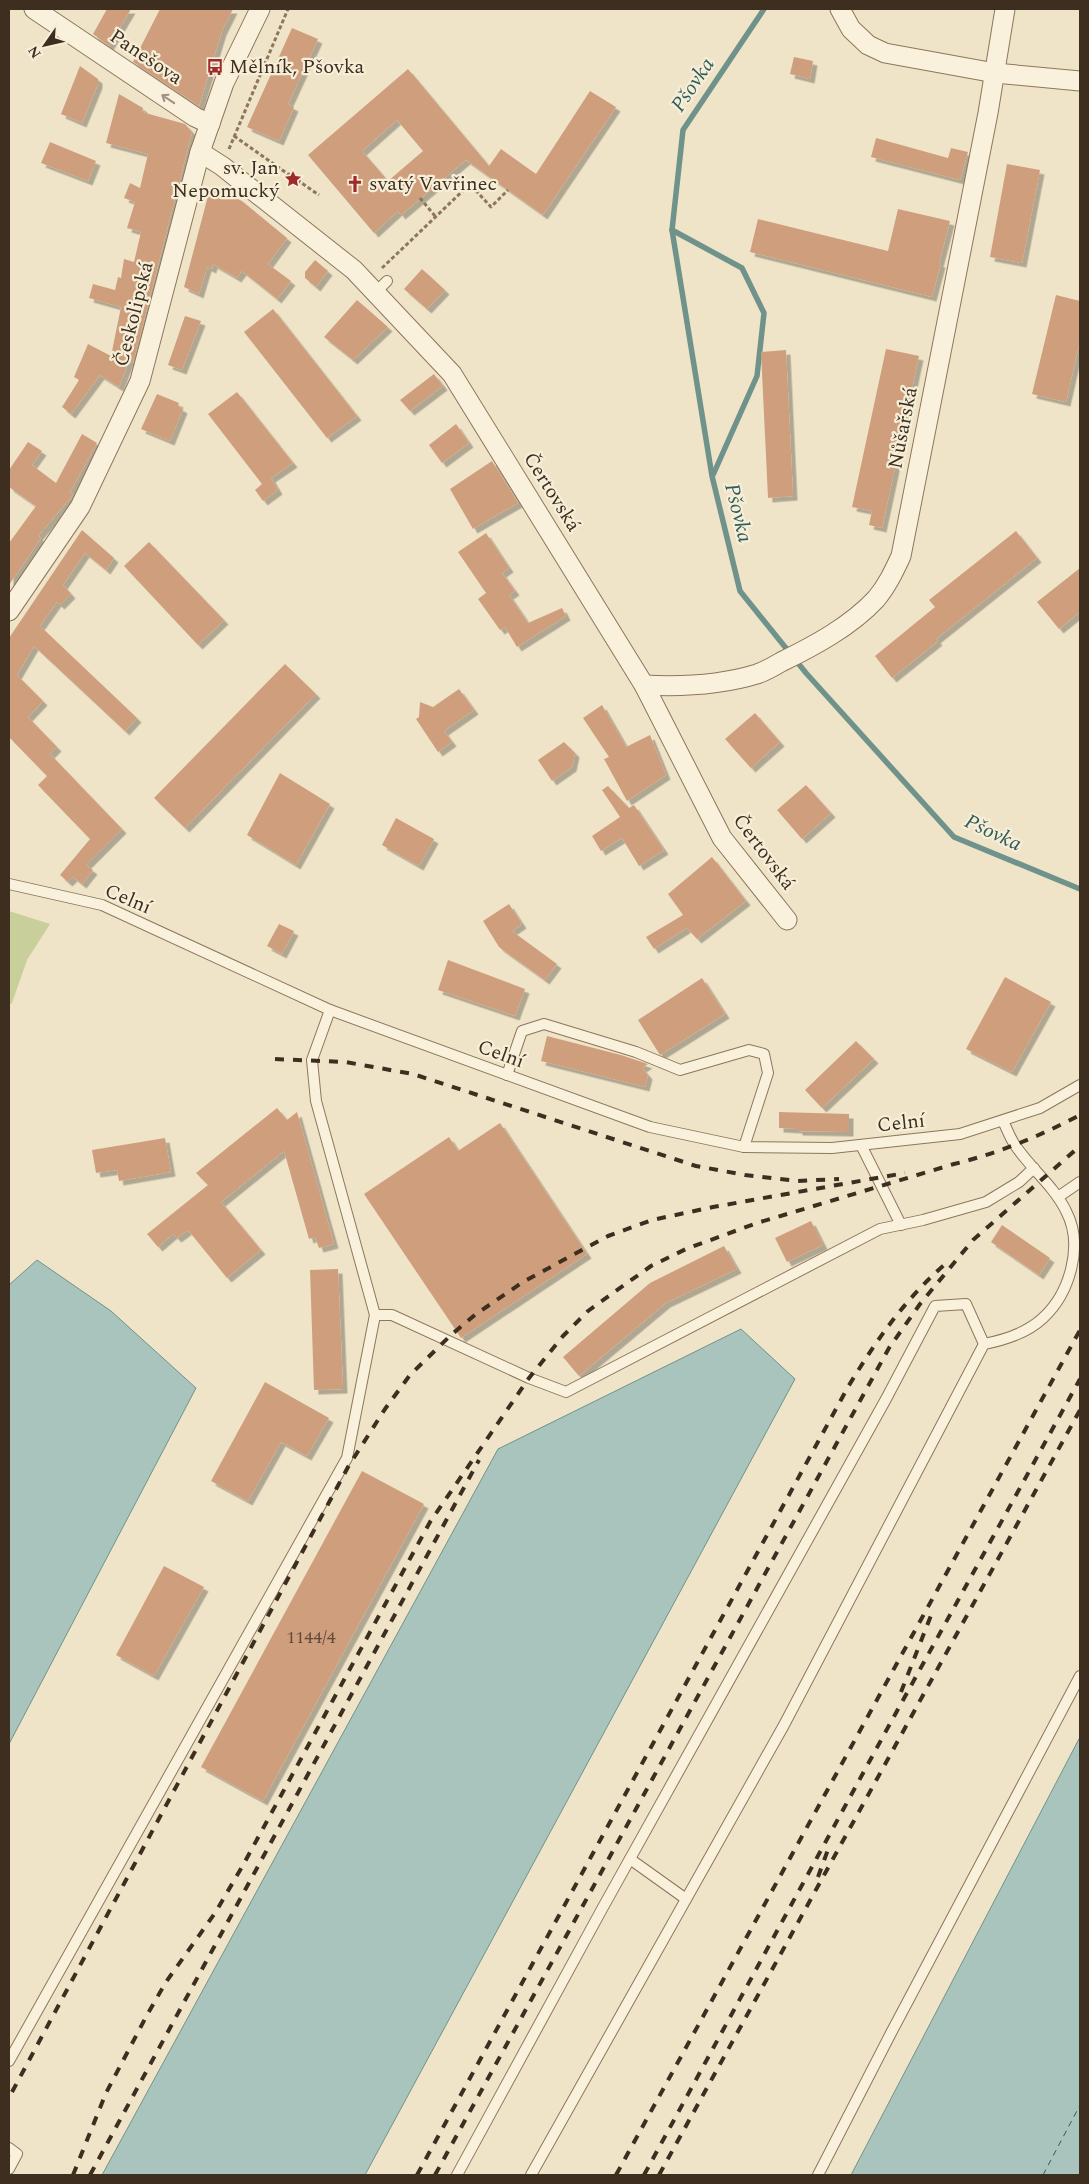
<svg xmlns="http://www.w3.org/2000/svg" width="1089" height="2184" font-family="Spectral,serif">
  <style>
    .green { fill: #c9cf9b }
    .water { fill: #a9c4bc; stroke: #6f938a }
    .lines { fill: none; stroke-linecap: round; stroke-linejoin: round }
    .stream { stroke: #6f938a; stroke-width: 5.5 }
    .ferry { stroke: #2f5d5a; stroke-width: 1; stroke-dasharray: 6 5; stroke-linecap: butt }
    .building { fill: #cf9f7d; fill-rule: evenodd; filter: url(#shadow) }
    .service-casing { stroke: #8d765c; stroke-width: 12 }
    .minor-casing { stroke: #8d765c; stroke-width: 21 }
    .path { stroke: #8d765c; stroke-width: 3; stroke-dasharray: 4 2.5; stroke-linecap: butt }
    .service { stroke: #faf1dc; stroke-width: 10 }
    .minor { stroke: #faf1dc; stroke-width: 19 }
    .rail { stroke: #3d2e20; stroke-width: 4; stroke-dasharray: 9 9; stroke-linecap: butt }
    .oneway { stroke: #9c907e }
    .labels { text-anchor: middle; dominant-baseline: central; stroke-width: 4.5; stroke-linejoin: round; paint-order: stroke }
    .number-label { font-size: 18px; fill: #624a37 }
    .street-label { font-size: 20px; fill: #3d2e20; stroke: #f7eed8 }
    .poi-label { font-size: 20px; fill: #3d2e20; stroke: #f7eed8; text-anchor: start }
    .water-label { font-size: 21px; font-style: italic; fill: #2f5d5a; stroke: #f7eed8 }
  </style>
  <defs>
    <filter id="shadow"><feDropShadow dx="4.5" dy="4.5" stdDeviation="0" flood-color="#0004"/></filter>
  </defs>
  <rect width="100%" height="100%" fill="#f0e4c8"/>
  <path class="green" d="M9,911L50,924L27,960L12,1003L9,1005Z"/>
  <g class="water">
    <path d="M37,1260L111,1311L196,1388L9,1744V1285Z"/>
    <path d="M741,1329L795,1379L365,2175H102L498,1449Z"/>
    <path d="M1080,1737V2175H851Z"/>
  </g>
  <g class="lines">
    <g class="stream">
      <path d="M764,9L683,130L672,230L712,476L740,591L806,673L954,837L1080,889"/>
      <path d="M672,230L742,268L764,313L757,376L713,475"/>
    </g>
    <path class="ferry" d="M1043,2175L1080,2105"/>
  </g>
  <g class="building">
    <path d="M107,9H131L109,46L93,34Z"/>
    <path d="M160,9H233L222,31L199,106L133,62Z"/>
    <path d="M292,28L318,39L288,104L294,107L279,141L247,127Z"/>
    <path d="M794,57L813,61L810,79L790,74Z"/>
    <path d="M80,66L98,79V84L82,123L61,114Z"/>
    <path d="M408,69L489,166L501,149L536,174L590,91L616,107L543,215L466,160L401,215L398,211L374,233L308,155ZM397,120L423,151L388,181L362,151Z"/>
    <path d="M119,94L143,108L142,112L185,124L192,132L133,363L129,361L119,387L100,375L71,414L62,407L79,380L74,377L88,344L111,356L121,307L89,298L93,284L115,290L118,277L121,278L124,259L134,262L141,232L127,228L135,202L124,198L130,183L140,188L148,154L106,143Z"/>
    <path d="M876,138L948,158L951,148L968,152L960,180L871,157Z"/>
    <path d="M50,142L96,161L88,181L41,163Z"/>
    <path d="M1007,164L1040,170L1022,263L990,257Z"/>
    <path d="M216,189L242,201L287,238L268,264L291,281L277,299L242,271L237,278L213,264L212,269L207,267L199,294L184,287L209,192Z"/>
    <path d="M898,209L950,221L939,263H941L932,297L750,252L758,219L888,251Z"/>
    <path d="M315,260L328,271L316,287L305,278V272Z"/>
    <path d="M422,269L445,290L427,309L404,289Z"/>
    <path d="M1056,295L1080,301V340L1066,402L1032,394Z"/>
    <path d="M357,300L388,327L353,360L324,337Z"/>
    <path d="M273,309L357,416L327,438L244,332Z"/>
    <path d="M185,316L201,321L182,370L168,365Z"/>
    <path d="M886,349L919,356L882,528L869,525L872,511L852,507Z"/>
    <path d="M786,350L793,496L768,498L761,352Z"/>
    <path d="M434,374L443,386L410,411L400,400Z"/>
    <path d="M237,392L293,463L271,478L278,490L263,501L255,490L262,484L208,414Z"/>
    <path d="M157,394L179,403L178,406L183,409L170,441L141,429Z"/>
    <path d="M456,424L469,443L442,463L429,445Z"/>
    <path d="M82,434L97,443L70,492L73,495L38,536L41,538L9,585V543L36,506L9,487V470L28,442L42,451L32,465L56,483Z"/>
    <path d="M492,461L518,503L473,529L450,489Z"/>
    <path d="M82,530L114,558L106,570L85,553L63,585L71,594L60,605L57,602L40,626L137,718L125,731L34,646L17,675L43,701L28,717L57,747L50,754L122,829L86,865L93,870L82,884L73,877L68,882L60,875L90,839L38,785L47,776L9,737V638Z"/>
    <path d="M1016,531L1037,558L936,639L938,641L892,678L875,656L935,607L929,600Z"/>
    <path d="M486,533L509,568L502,573L515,591L509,595L528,623L562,608L566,616L517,647L505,627L500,630L478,599L486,593L458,552Z"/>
    <path d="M149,542L224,620L198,645L124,566Z"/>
    <path d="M1080,568V612L1059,629L1037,602Z"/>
    <path d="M285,664L316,694L185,828L154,798Z"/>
    <path d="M459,689L474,710L444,731L452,742L438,752L416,719L419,717L420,702L433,707Z"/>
    <path d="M602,705L626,747L650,735L666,775L627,801L604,759L609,757L583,718Z"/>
    <path d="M755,713L780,742L751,768L725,739Z"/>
    <path d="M564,742L575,753L572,767L552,781L538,760Z"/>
    <path d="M280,773L330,804L296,865L247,835Z"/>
    <path d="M806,785L831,813L802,839L777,810Z"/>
    <path d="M608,786L629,808L634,805L664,850L639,866L622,838L601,851L592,836L620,817L602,790Z"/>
    <path d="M396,818L434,839L419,866L382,845Z"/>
    <path d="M712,857L746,901L697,939L687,928L654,949L646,937L683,915L668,894Z"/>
    <path d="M509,904L522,924L512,931L557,964L545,980L499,947L483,921Z"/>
    <path d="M279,924L294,931L282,954L267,946Z"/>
    <path d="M448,960L525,989L515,1016L438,990Z"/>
    <path d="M1005,977L1051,1002L1012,1072L966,1049Z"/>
    <path d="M702,978L725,1014L660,1055L638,1020Z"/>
    <path d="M547,1036L621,1055L648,1064L642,1068L648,1075L645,1087L541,1061Z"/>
    <path d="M856,1041L874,1059L822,1108L805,1090Z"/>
    <path d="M277,1108L287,1120L297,1112L334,1244L319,1248L315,1237L309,1239L284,1151L221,1202L261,1250L227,1278L188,1230L177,1238L173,1234L158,1247L147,1234L208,1185L196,1173Z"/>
    <path d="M779,1112L849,1114V1132L798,1131V1129L779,1128Z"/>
    <path d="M500,1123L587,1254L461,1338L364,1194L449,1137L458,1151Z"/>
    <path d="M165,1138L171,1172L119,1181L117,1170L96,1173L92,1150Z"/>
    <path d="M811,1221L823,1245L787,1262L775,1238Z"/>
    <path d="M1002,1225L1050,1258L1039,1275L991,1242Z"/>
    <path d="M724,1246L737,1269L666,1303L579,1376L563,1357L650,1283Z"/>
    <path d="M338,1269L343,1389L314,1390L310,1270Z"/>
    <path d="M265,1382L329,1418L307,1456L281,1442L248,1501L211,1481Z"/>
    <path d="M362,1471L424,1504L263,1801L201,1767Z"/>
    <path d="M164,1566L204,1587L154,1676L116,1655Z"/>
  </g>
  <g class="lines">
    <g class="service-casing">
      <g id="service">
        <path d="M375,293L387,281"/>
        <path d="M9,884L102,905L330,1010L650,1127L744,1147L832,1148L960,1134L1040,1108L1080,1085"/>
        <path d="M507,1075L522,1031L544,1024L636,1052L680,1070L749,1050L764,1054L768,1073L744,1147"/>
        <path d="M861,1145L901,1225"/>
        <path d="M1058,1197L1080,1182"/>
        <path d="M375,1315H392L529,1378L566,1392L880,1229L923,1220L986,1202L1019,1182L1034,1168"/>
        <path d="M630,1859L686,1899"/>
        <path d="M9,2061L347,1458L375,1315L316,1101L312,1060L330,1010"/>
        <path d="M9,2148L17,2154L9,2169"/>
        <path d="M457,2175L602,1909L886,1399L935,1306L966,1304L984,1344"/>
        <path d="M531,2175L784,1725L984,1344C1005,1340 1027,1333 1043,1318C1070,1293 1084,1245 1066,1211C1054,1186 1030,1168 1015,1145C1010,1138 1007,1129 1003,1121"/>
        <path d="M818,2175L891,2033L1080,1676"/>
      </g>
    </g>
    <g class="minor-casing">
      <g id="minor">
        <path d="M34,9L195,117L210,124"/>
        <path d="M840,9L851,29L868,45L885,53L995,73L1080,81"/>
        <path d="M200,152L222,166L354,270L452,374L644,685L722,838L787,920"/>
        <path d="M9,611L80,507L140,381L200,152L224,83L260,9"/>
        <path d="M644,685C682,687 721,685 757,674C766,671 774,666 781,662C814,646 851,626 876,599C887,586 894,571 901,556L988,113L1005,9"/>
      </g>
    </g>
    <g class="path">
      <path d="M234,136L288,174L295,175L300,182L319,195"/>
      <path d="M229,149L288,9"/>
      <path d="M420,198L435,216"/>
      <path d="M382,268L470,184L491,207L508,190"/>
    </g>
    <use href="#service" class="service"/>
    <use href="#minor" class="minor"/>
    <g class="rail">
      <path d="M275,1059L345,1062L413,1074L696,1166L745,1175L798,1181L839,1179"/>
      <path d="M901,1692L932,1613"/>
      <path d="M818,1877L830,1844"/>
      <path d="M12,2092L348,1467L385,1409L410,1375L451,1335L476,1314L523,1282L569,1257L608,1236L652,1220L713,1207L905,1173"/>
      <path d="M73,2175L106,2093L147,2015L166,1982L215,1913L242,1867L430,1522L529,1378L563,1336L588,1311L613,1293L651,1266L686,1249L757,1223L954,1164C999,1153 1040,1136 1080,1115"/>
      <path d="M90,2175L479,1460"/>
      <path d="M417,2175L848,1387C877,1339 907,1296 950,1260"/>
      <path d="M435,2175L889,1348L920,1304L973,1240L1080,1146"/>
      <path d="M616,2175L1080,1330"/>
      <path d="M644,2175L886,1731L1080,1379"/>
      <path d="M659,2175L1080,1410"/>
    </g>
  </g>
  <defs><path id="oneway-shaft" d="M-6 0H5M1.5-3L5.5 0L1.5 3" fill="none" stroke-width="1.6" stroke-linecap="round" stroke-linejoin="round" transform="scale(1.25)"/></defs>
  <use class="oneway" href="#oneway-shaft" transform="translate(168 99) rotate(-146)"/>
  <defs>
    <g id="bus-bare" transform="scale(1.35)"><path d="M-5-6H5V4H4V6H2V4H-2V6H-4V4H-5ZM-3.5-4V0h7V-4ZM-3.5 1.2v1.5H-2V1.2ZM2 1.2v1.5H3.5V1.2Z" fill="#9e2a2b" stroke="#f7eed8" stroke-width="2.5" paint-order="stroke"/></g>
    <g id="sight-bare" transform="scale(1.35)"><path d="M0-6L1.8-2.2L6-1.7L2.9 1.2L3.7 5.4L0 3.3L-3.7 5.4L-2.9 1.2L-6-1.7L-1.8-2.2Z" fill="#9e2a2b" stroke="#f7eed8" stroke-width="2.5" paint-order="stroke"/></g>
    <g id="church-bare" transform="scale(1.35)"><path d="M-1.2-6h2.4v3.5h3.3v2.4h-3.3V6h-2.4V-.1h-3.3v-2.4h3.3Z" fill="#9e2a2b" stroke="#f7eed8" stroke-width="2.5" paint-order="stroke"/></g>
  </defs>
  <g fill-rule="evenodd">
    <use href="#bus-bare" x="215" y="67"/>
    <use href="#sight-bare" x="293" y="179"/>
    <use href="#church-bare" x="355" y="184"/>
  </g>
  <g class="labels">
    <g class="number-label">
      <text x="311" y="1637">1144/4</text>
    </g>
    <g class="street-label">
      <text transform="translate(146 57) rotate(34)">Panešova</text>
      <text transform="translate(134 314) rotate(-76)">Českolipská</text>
      <text transform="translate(903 428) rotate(-79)">Nůšařská</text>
      <text transform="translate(552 492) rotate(58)">Čertovská</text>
      <text transform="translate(764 852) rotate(53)">Čertovská</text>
      <text transform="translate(128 899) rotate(23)">Celní</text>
      <text transform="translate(501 1054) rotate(20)">Celní</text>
      <text transform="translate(901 1123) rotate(-6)">Celní</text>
    </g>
    <g class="poi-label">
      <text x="229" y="67">Mělník, Pšovka</text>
      <text x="279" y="168" text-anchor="end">sv. Jan<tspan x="279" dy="23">Nepomucký</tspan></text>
      <text x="369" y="184">svatý Vavřinec</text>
    </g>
    <g class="water-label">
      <text transform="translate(693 85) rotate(-56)">Pšovka</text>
      <text transform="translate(738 513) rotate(76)">Pšovka</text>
      <text transform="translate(993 833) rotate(25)">Pšovka</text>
    </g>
  </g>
  <rect width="1089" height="2184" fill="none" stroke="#3d2e20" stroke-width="20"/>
  <g transform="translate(45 45) rotate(236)" stroke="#f7eed8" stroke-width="4" paint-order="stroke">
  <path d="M0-4L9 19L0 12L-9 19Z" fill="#3d2e20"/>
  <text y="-8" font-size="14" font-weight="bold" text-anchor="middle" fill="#3d2e20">N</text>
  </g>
</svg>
